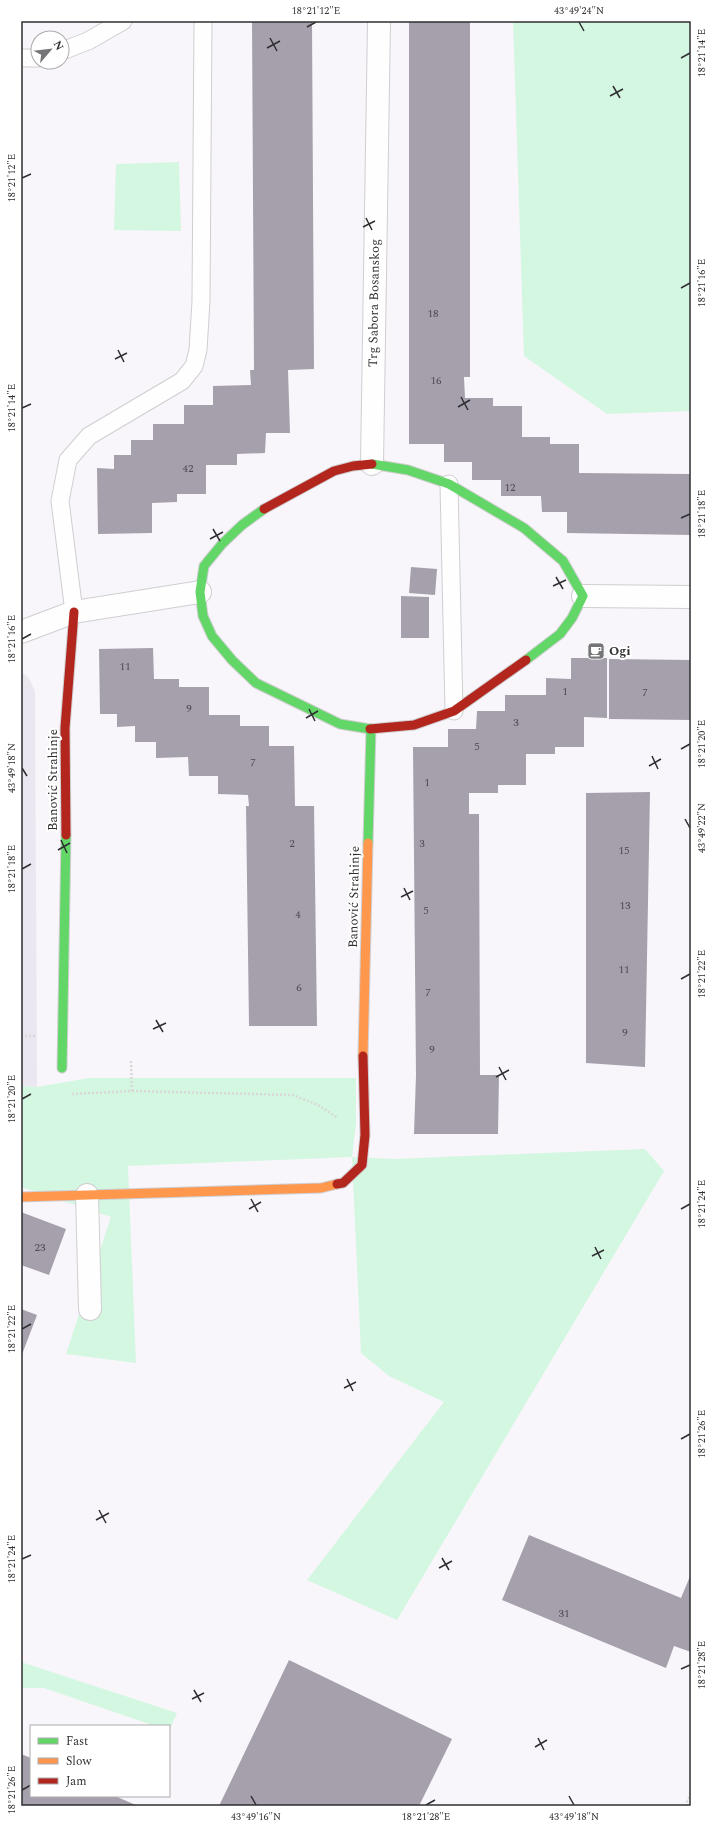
<svg xmlns="http://www.w3.org/2000/svg" width="712" height="1827" font-family="Spectral,serif">
  <style>
    .built { fill: #ebe7f0 }
    .green { fill: #d4f7e1 }
    .building { fill: #a6a0ac }
    .lines { fill: none; stroke-linecap: round; stroke-linejoin: round }
    .lane-casing { stroke: #cfced1; stroke-width: 19 }
    .street-casing { stroke: #cfced1; stroke-width: 24 }
    .fast-casing { stroke: #cfced1; stroke-width: 11 }
    .slow-casing { stroke: #cfced1; stroke-width: 11 }
    .jam-casing { stroke: #cfced1; stroke-width: 11 }
    .path { stroke: #d8d8d8; stroke-width: 2.5; stroke-dasharray: 2 2; stroke-linecap: butt }
    .lane { stroke: #fefefe; stroke-width: 17 }
    .street { stroke: #fefefe; stroke-width: 22 }
    .fast { stroke: #63d668; stroke-width: 9 }
    .slow { stroke: #ff974d; stroke-width: 9 }
    .jam { stroke: #b3261e; stroke-width: 9 }
    .ticks { fill: none; stroke: #2f2e31; stroke-width: 1.5 }
    .labels { text-anchor: middle; dominant-baseline: central; stroke-width: 4; stroke-linejoin: round; paint-order: stroke }
    .number-label { font-size: 11px; fill: #4d4a50 }
    .street-label { font-size: 13px; fill: #2f2e31; stroke: #fff }
    .poi-label { font-size: 13px; font-weight: bold; fill: #2f2e31; stroke: #fff; text-anchor: start }
    .neatline { fill: none; stroke: #2f2e31; stroke-width: 1.5 }
    .ticks-label { font-size: 10px; text-anchor: middle; fill: #2f2e31 }
  </style>
  <rect width="100%" height="100%" fill="#f8f6fa"/>
  <path class="built" d="M21,672L28,677L35,691L37,1087L21,1086Z"/>
  <g class="green">
    <path d="M513,21H691V411L607,414L524,356Z"/>
    <path d="M179,162L181,231L114,230L116,164Z"/>
    <path d="M89,1078H356V1125L352,1157L393,1159L645,1149L664,1171L397,1620L307,1580L444,1402L389,1376L361,1353L352,1157L128,1166L136,1363L66,1354L111,1217L21,1187V1086L37,1087Z"/>
    <path d="M21,1662L177,1713L169,1731V1726H155L44,1688H21Z"/>
  </g>
  <g class="building">
    <path d="M252,21H312L314,369L288,370L290,433H266L265,453L237,454V465H206V494H177V502L152,503V533L98,534L97,468L114,469V455H131V440H153V424H184V405H213V386L251,385L250,370H254Z"/>
    <path d="M409,21H470V377H464L465,398H493V406H522V437H550V444H579V473L691,474V535L567,533V512H542L541,496H501V480H472V462H444V444H409Z"/>
    <path d="M411,567L437,569L435,595L409,593Z"/>
    <path d="M401,596L429,597V638H401Z"/>
    <path d="M153,648L154,679H179V687H209V715H240V726H269V746H294L295,806H314L317,1026H249L246,806H249L248,795L218,794V776H189L188,757L156,758V742H135V726L117,727V714H100L99,649Z"/>
    <path d="M571,658H607V718L584,717V747H555V754H526V785H498V793H469V814H479L480,1075H499L498,1134H414L416,1075L413,747H448V729H476L477,711H505V695H546V678L571,679Z"/>
    <path d="M609,659L691,660V720L609,719Z"/>
    <path d="M650,792L645,1067L586,1063V793Z"/>
    <path d="M21,1212L66,1229L49,1275L21,1265Z"/>
    <path d="M21,1309L37,1315L21,1357Z"/>
    <path d="M529,1535L681,1598L691,1574V1652L674,1646L666,1668L502,1600Z"/>
    <path d="M289,1660L452,1739L419,1806H219Z"/>
    <path d="M21,1754L31,1758V1796H115L138,1806H21Z"/>
  </g>
  <g class="lines">
    <g class="lane-casing">
      <g id="lane">
        <path d="M62,51L88,41L123,21"/>
        <path d="M21,58H38"/>
        <path d="M449,484L454,711"/>
        <path d="M74,612L60,501L68,460L89,436L182,381L194,366L198,350L201,301L203,21"/>
      </g>
    </g>
    <g class="street-casing">
      <g id="street">
        <path d="M372,464L379,21"/>
        <path d="M583,596L691,597"/>
        <path d="M21,632L74,612L200,592"/>
        <path d="M87,1195L90,1309"/>
      </g>
    </g>
    <g class="fast-casing">
      <g id="fast">
        <path d="M372,464L408,470L449,484L524,528L563,561L583,596L572,618L560,634L526,660"/>
        <path d="M264,509L242,525L222,544L204,566L200,592L203,616L212,636L232,660L256,683L340,724L370,729"/>
        <path d="M368,843L371,729"/>
        <path d="M62,1068L66,835"/>
      </g>
    </g>
    <g class="slow-casing">
      <g id="slow">
        <path d="M363,1056L368,843"/>
        <path d="M21,1197L321,1188L337,1184"/>
      </g>
    </g>
    <g class="jam-casing">
      <g id="jam">
        <path d="M264,509L334,471L353,466L372,464"/>
        <path d="M370,729L414,725L454,711L526,660"/>
        <path d="M66,835L65,728L74,612"/>
        <path d="M337,1184L343,1183L362,1165L365,1135L363,1056"/>
      </g>
    </g>
    <g class="path">
      <path d="M21,1036H36"/>
      <path d="M132,1091L293,1095L318,1105L338,1118"/>
      <path d="M72,1094L132,1091L131,1061"/>
      <path d="M685,1806L691,1793"/>
    </g>
    <use href="#lane" class="lane"/>
    <use href="#street" class="street"/>
    <use href="#fast" class="fast"/>
    <use href="#slow" class="slow"/>
    <use href="#jam" class="jam"/>
  </g>
  <path class="ticks" d="M579,22L584,31M307,27L316,22M270,38L277,51M267,48L280,41M681,58L690,53M613,86L620,98M610,96L623,89M22,178L31,174M366,218L372,230M363,227L375,221M681,288L690,283M118,350L124,362M115,359L127,353M461,397L468,410M458,407L470,400M22,408L31,404M681,518L690,514M213,529L220,541M210,539L223,532M556,577L563,589M553,586L566,580M22,639L31,634M309,709L315,721M306,718L318,711M681,749L690,744M652,756L658,769M649,766L661,759M22,768L27,776M685,819L690,828M61,840L67,853M58,850L70,843M22,869L31,864M404,888L410,900M401,897L413,891M681,979L690,974M156,1020L163,1032M153,1029L166,1023M499,1067L506,1080M496,1077L509,1070M22,1099L31,1094M251,1199L258,1212M249,1209L261,1202M681,1209L690,1204M595,1247L601,1259M592,1256L604,1250M22,1329L31,1324M347,1379L353,1391M344,1388L356,1382M681,1439L690,1434M99,1510L106,1523M96,1520L109,1513M442,1558L449,1570M22,1559L31,1555M439,1568L452,1561M681,1669L690,1665M194,1690L201,1702M192,1699L204,1693M538,1738L544,1750M535,1747L547,1740M22,1790L31,1785M251,1796L256,1805M569,1796L574,1805M426,1805L435,1800"/>
  <defs>
    <g id="cafe-square" transform="scale(0.9)"><rect x="-9" y="-9" width="18" height="18" rx="4" fill="#757477" stroke="#fff"/><path d="M-5.5-4.5H6V0H3Q3 3.5 0 3.5H-2.5Q-5.5 3.5-5.5 0ZM3-3.2v2h1.7v-2ZM-6 4.5H4V6H-6Z" fill="#fff"/></g>
  </defs>
  <g fill-rule="evenodd">
    <use href="#cafe-square" x="596" y="651"/>
  </g>
  <g class="labels">
    <g class="number-label">
      <text x="433" y="313">18</text>
      <text x="436" y="380">16</text>
      <text x="188" y="468">42</text>
      <text x="510" y="487">12</text>
      <text x="125" y="666">11</text>
      <text x="565" y="691">1</text>
      <text x="645" y="692">7</text>
      <text x="189" y="708">9</text>
      <text x="516" y="722">3</text>
      <text x="477" y="746">5</text>
      <text x="253" y="762">7</text>
      <text x="427" y="782">1</text>
      <text x="292" y="843">2</text>
      <text x="422" y="843">3</text>
      <text x="624" y="850">15</text>
      <text x="625" y="905">13</text>
      <text x="426" y="910">5</text>
      <text x="298" y="914">4</text>
      <text x="624" y="969">11</text>
      <text x="299" y="987">6</text>
      <text x="428" y="992">7</text>
      <text x="625" y="1032">9</text>
      <text x="432" y="1049">9</text>
      <text x="40" y="1247">23</text>
      <text x="564" y="1613">31</text>
    </g>
    <g class="street-label">
      <text transform="translate(374 303) rotate(-89)">Trg Sabora Bosanskog</text>
      <text transform="translate(53 780) rotate(-90)">Banović Strahinje</text>
      <text transform="translate(354 897) rotate(-89)">Banović Strahinje</text>
    </g>
    <g class="poi-label">
      <text x="609" y="651">Ogi</text>
    </g>
  </g>
  <rect width="712" height="1827" fill="none" stroke="#ffffff" stroke-width="44"/>
  <rect x="30" y="1725" width="140" height="72" fill="#ffffff" stroke="#acabad"/>
  <rect x="38" y="1738" width="20" height="6" fill="#63d668" stroke="#acabad"/>
  <text x="66" y="1745" font-size="12" fill="#2f2e31">Fast</text>
  <rect x="38" y="1758" width="20" height="6" fill="#ff974d" stroke="#acabad"/>
  <text x="66" y="1765" font-size="12" fill="#2f2e31">Slow</text>
  <rect x="38" y="1778" width="20" height="6" fill="#b3261e" stroke="#acabad"/>
  <text x="66" y="1785" font-size="12" fill="#2f2e31">Jam</text>
  <g transform="translate(50 50) rotate(62)"><circle r="19" fill="#ffffff" stroke="#acabad"/>
  <path d="M0-3L7 15L0 10L-7 15Z" fill="#757477"/>
  <text y="-6" font-size="11" font-weight="bold" text-anchor="middle" fill="#2f2e31">N</text>
  </g>
  <rect x="22" y="22" width="668" height="1783" class="neatline"/>
  <g class="ticks-label">
    <text x="316" y="14">18°21'12"E</text>
    <text x="579" y="14">43°49'24"N</text>
    <text transform="translate(701 53) rotate(-90)" y="4">18°21'14"E</text>
    <text transform="translate(11 178) rotate(-90)" y="4">18°21'12"E</text>
    <text transform="translate(701 283) rotate(-90)" y="4">18°21'16"E</text>
    <text transform="translate(11 408) rotate(-90)" y="4">18°21'14"E</text>
    <text transform="translate(701 514) rotate(-90)" y="4">18°21'18"E</text>
    <text transform="translate(11 639) rotate(-90)" y="4">18°21'16"E</text>
    <text transform="translate(701 744) rotate(-90)" y="4">18°21'20"E</text>
    <text transform="translate(11 768) rotate(-90)" y="4">43°49'18"N</text>
    <text transform="translate(701 828) rotate(-90)" y="4">43°49'22"N</text>
    <text transform="translate(11 869) rotate(-90)" y="4">18°21'18"E</text>
    <text transform="translate(701 974) rotate(-90)" y="4">18°21'22"E</text>
    <text transform="translate(11 1099) rotate(-90)" y="4">18°21'20"E</text>
    <text transform="translate(701 1204) rotate(-90)" y="4">18°21'24"E</text>
    <text transform="translate(11 1329) rotate(-90)" y="4">18°21'22"E</text>
    <text transform="translate(701 1434) rotate(-90)" y="4">18°21'26"E</text>
    <text transform="translate(11 1559) rotate(-90)" y="4">18°21'24"E</text>
    <text transform="translate(701 1665) rotate(-90)" y="4">18°21'28"E</text>
    <text transform="translate(11 1790) rotate(-90)" y="4">18°21'26"E</text>
    <text x="256" y="1820">43°49'16"N</text>
    <text x="426" y="1820">18°21'28"E</text>
    <text x="574" y="1820">43°49'18"N</text>
  </g>
</svg>
